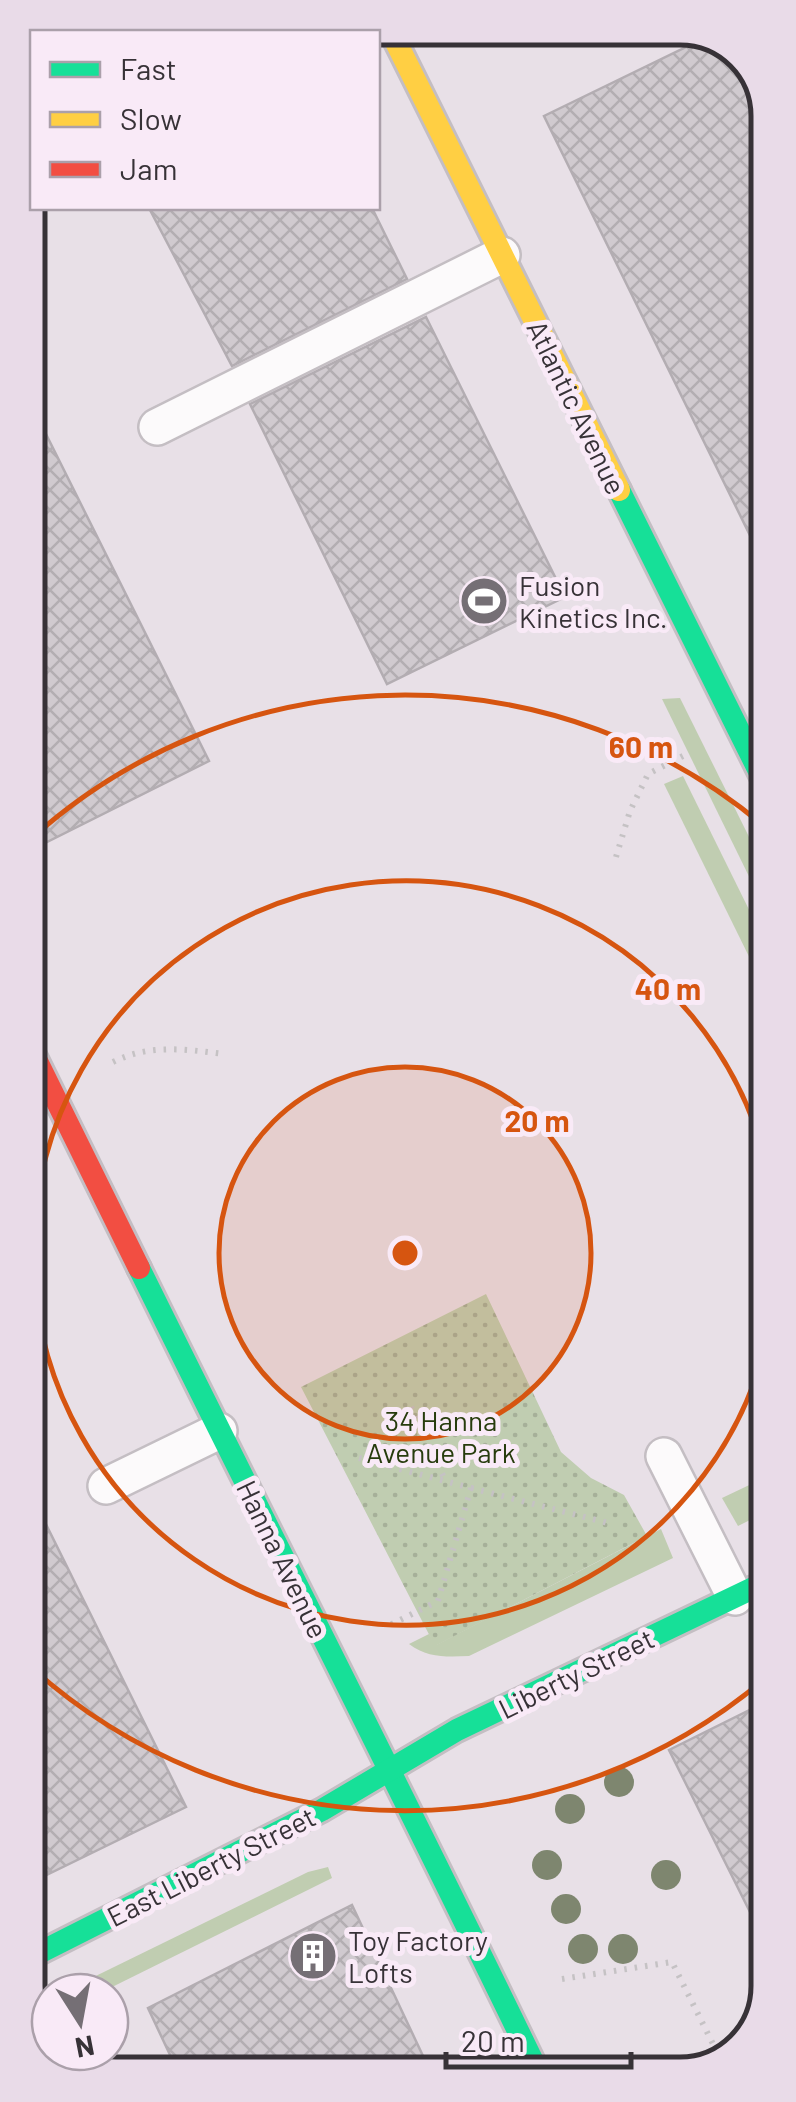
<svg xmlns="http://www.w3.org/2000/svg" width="796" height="2102" font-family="Barlow,sans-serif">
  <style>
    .green { fill: #c0cdb1 }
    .park { fill: url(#park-dots) }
    .building { fill: url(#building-cross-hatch); stroke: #b3adb2; stroke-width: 2.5 }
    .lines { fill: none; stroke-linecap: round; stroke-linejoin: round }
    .lane-casing { stroke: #c4bec3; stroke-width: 40 }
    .fast-casing { stroke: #c4bec3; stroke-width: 28 }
    .slow-casing { stroke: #c4bec3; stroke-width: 28 }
    .jam-casing { stroke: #c4bec3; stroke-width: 28 }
    .path { stroke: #c5c2c4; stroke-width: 6; stroke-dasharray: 2.5 8; stroke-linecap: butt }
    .lane { stroke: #fcfafb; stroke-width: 35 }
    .fast { stroke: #16e098; stroke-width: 22 }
    .slow { stroke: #ffcf43; stroke-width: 22 }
    .jam { stroke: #f24e42; stroke-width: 22 }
    .tree { fill: #7e866f }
    .ring { fill: none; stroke: #d65510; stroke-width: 5 }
    .labels { text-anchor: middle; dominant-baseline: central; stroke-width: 10; stroke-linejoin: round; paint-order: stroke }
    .street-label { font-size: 28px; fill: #373237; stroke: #f9eaf7 }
    .poi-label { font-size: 28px; fill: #373237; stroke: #f9eaf7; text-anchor: start }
    .park-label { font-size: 28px; fill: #273c0d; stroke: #f9eaf7 }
    .rim { fill: none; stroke: #373237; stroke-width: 5 }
    .centre { fill: #d65510; stroke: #f9eaf7; stroke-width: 5 }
    .ring-label { font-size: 30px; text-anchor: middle; font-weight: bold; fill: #d65510; stroke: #f9eaf7; stroke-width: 10; stroke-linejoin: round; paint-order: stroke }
  </style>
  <defs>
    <pattern id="park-dots" width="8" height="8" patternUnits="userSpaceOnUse" patternTransform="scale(2.5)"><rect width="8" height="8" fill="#c0cdb1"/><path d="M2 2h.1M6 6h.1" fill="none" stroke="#a6b099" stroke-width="1.8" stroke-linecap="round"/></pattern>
    <pattern id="building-cross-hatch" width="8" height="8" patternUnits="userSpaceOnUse" patternTransform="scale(2.5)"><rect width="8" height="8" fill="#d0cacf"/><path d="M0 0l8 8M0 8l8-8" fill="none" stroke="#b3aeb2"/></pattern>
  </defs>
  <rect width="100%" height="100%" fill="#e8e0e7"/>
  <g class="green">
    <path d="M680,698L767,873V913L662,699Z"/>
    <path d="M683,776L767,946V993L664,784Z"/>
    <path d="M768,1476V1511L738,1526L722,1498Z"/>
    <path d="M661,1529L673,1558L469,1656C447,1657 427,1658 409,1644L429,1634L436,1645Z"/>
    <path d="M328,1867L332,1878L102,1992H63L308,1872Z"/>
  </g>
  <path class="park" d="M486,1294L561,1452L591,1478L624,1495L647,1536L435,1646L301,1387Z"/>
  <g class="building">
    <path d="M709,36L738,49L765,92L766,568L544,116Z"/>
    <path d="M149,208H372L407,279L232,366Z"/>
    <path d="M426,317L565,597L387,684L250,404Z"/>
    <path d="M28,398L209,761L29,851Z"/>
    <path d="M30,1492L186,1807L30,1883Z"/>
    <path d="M768,1701V1948L669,1750Z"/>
    <path d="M352,1905L431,2073L179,2074L148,2008Z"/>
  </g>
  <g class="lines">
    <g class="lane-casing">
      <g id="lane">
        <path d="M157,427L502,255"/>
        <path d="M664,1456L735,1597"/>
        <path d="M106,1486L219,1431"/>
      </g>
    </g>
    <g class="fast-casing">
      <g id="fast">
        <path d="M619,490L766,785"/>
        <path d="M139,1268C271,1536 408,1803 538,2072"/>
        <path d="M31,1957L322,1810L457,1730L768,1581"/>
      </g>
    </g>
    <g class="slow-casing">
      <path id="slow" d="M389,28L619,490"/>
    </g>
    <g class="jam-casing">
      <path id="jam" d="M29,1045L139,1268"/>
    </g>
    <g class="path">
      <path d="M616,857L630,811L648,774L683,756"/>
      <path d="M113,1062C149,1044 184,1049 224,1054"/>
      <path d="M411,1407L445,1480"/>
      <path d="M359,1458L471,1488L438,1601L390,1625"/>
      <path d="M471,1488L608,1523"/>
      <path d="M562,1979L672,1962L719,2056"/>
      <path d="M71,2052L75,2060"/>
    </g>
    <use href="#lane" class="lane"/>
    <use href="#fast" class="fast"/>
    <use href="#slow" class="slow"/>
    <use href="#jam" class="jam"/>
  </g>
  <g class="tree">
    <circle cx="619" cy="1782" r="15"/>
    <circle cx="570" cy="1809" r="15"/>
    <circle cx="547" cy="1865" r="15"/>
    <circle cx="666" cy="1875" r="15"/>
    <circle cx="566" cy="1909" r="15"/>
    <circle cx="583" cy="1949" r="15"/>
    <circle cx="623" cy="1949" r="15"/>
  </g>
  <circle cx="405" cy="1253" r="186" fill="#d65510" fill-opacity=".12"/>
  <g class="ring">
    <circle cx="405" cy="1253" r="186"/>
    <path d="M767 1340A372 372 0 1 1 767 1166"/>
    <path d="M767 1677A558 558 0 0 1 32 1668M32 838A558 558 0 0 1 764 826"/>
  </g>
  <defs>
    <g id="stadium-disc" transform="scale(2.5)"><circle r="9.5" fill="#756f75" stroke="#f9eaf7"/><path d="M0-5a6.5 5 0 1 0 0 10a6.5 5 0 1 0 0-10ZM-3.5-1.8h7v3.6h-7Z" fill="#fff"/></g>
    <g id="building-disc" transform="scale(2.5)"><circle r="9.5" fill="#756f75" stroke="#f9eaf7"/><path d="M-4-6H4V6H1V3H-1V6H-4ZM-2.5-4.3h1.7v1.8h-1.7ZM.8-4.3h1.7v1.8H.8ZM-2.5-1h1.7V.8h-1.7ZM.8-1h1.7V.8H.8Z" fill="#fff"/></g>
  </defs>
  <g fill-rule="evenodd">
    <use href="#stadium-disc" x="484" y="601"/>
    <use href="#building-disc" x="313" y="1956"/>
  </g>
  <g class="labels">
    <g class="street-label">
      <text transform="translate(577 407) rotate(64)">Atlantic Avenue</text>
      <text transform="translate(283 1559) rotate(64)">Hanna Avenue</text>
      <text transform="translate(576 1673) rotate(-26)">Liberty Street</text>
      <text transform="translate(211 1866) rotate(-27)">East Liberty Street</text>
    </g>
    <g class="poi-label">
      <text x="519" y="585">Fusion<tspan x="519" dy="32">Kinetics Inc.</tspan></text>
      <text x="348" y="1940">Toy Factory<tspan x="348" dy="32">Lofts</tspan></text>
    </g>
    <g class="park-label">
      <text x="441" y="1420">34 Hanna<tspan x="441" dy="32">Avenue Park</tspan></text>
    </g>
  </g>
  <path d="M0 0H796V2102H0ZM116 45H680A71 71 0 0 1 751 116V1986A71 71 0 0 1 680 2057H116A71 71 0 0 1 45 1986V116A71 71 0 0 1 116 45Z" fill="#e9dbe8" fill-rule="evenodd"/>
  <path class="rim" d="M116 45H680A71 71 0 0 1 751 116V1986A71 71 0 0 1 680 2057H116A71 71 0 0 1 45 1986V116A71 71 0 0 1 116 45Z"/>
  <circle cx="405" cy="1253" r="15" class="centre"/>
  <g class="ring-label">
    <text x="641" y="758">60 m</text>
    <text x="668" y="1000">40 m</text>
    <text x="537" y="1132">20 m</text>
  </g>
  <rect x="30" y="30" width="350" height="180" fill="#f9eaf7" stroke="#aba0aa" stroke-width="2.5"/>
  <rect x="50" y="62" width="50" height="15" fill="#16e098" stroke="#aba0aa" stroke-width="2.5"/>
  <text x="120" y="80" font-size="30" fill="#373237">Fast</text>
  <rect x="50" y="112" width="50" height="15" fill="#ffcf43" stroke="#aba0aa" stroke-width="2.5"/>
  <text x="120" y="130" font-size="30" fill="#373237">Slow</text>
  <rect x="50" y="162" width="50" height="15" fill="#f24e42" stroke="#aba0aa" stroke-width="2.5"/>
  <text x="120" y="180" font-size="30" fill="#373237">Jam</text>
  <g transform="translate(80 2022) rotate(169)"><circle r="48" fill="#f9eaf7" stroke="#aba0aa" stroke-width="2.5"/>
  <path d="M0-8L18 38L0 25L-18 38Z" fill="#756f75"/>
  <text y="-15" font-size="28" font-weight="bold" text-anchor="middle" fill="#373237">N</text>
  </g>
  <path d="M446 2052v15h185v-15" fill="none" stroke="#373237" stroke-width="5"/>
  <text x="461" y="2052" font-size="30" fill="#373237" stroke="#f9eaf7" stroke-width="8" paint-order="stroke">20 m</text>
</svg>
